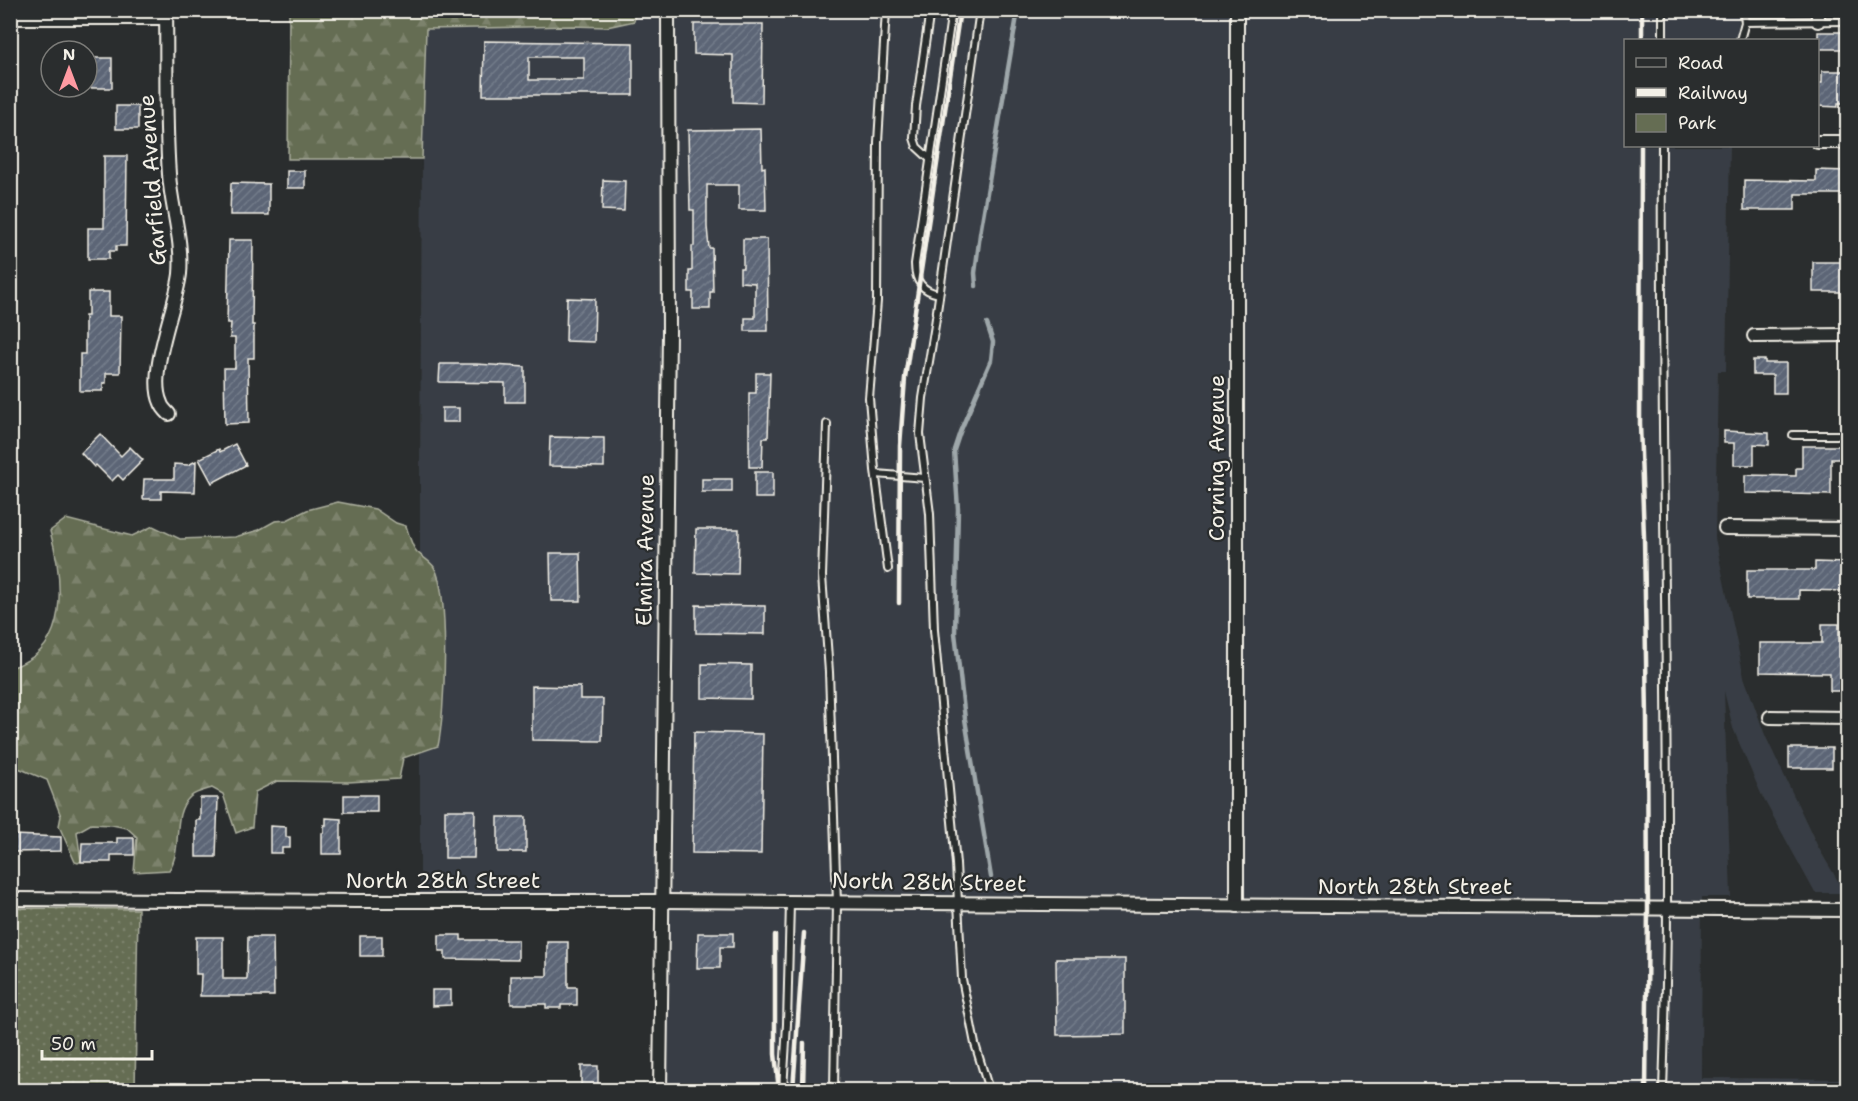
<svg xmlns="http://www.w3.org/2000/svg" width="1858" height="1101" font-family="'Shantell Sans',sans-serif">
  <style>
    .built { fill: #393e44 }
    .green { fill: url(#green-dots); stroke: #acaf9e; stroke-width: 1.5 }
    .forest { fill: url(#forest-firs); stroke: #acaf9e; stroke-width: 1.5 }
    .lines { fill: none; stroke-linecap: round; stroke-linejoin: round }
    .stream { stroke: #9ea7aa; stroke-width: 4.5 }
    .building { fill: url(#building-hatch); stroke: #f4f1e8; stroke-width: 1.5; fill-rule: evenodd }
    .lane-casing { stroke: #f4f1e8; stroke-width: 10 }
    .street-casing { stroke: #f4f1e8; stroke-width: 16 }
    .lane { stroke: #2a2d2e; stroke-width: 6 }
    .street { stroke: #2a2d2e; stroke-width: 12 }
    .rail { stroke: #f4f1e8; stroke-width: 4.5 }
    .labels { text-anchor: middle; dominant-baseline: central; stroke-width: 4.5; stroke-linejoin: round; paint-order: stroke }
    .street-label { font-size: 22px; fill: #f4f1e8; stroke: #2a2d2e }
  </style>
  <defs>
    <pattern id="green-dots" width="8" height="8" patternUnits="userSpaceOnUse" patternTransform="scale(1.5)"><rect width="8" height="8" fill="#656d53"/><path d="M2 2h.1M6 6h.1" fill="none" stroke="#7c826c" stroke-width="1.8" stroke-linecap="round"/></pattern>
    <pattern id="forest-firs" width="22" height="20" patternUnits="userSpaceOnUse" patternTransform="scale(1.5)"><rect width="22" height="20" fill="#656d53"/><path d="M5 1l3.5 6h-7zM16 11l3.5 6h-7z" fill="#7c826c"/></pattern>
    <pattern id="building-hatch" width="6" height="6" patternUnits="userSpaceOnUse" patternTransform="scale(1.5)"><rect width="6" height="6" fill="#5b6576"/><path d="M-1 1l2-2M0 6l6-6M5 7l2-2" fill="none" stroke="#737c8a"/></pattern>
  </defs>
  <rect width="100%" height="100%" fill="#2a2d2e"/>
  <filter id="ink" filterUnits="userSpaceOnUse"><feTurbulence type="fractalNoise" baseFrequency=".0167" numOctaves="2"/><feDisplacementMap in="SourceGraphic" scale="12" xChannelSelector="R" yChannelSelector="G"/><feConvolveMatrix kernelMatrix="1 2 1 2 8 2 1 2 1" color-interpolation-filters="sRGB"/></filter>
  <g filter="url(#ink)">
    <path class="built" d="M635,10L1738,11L1739,23L1736,40H1626V146H1730L1726,371H1718L1715,538L1744,677L1765,735L1818,847L1845,893H1815L1762,796L1745,757L1733,728L1724,691L1731,897H1702L1701,1078L1847,1079V1090H660L661,901H420V475L422,159L425,29L572,26L607,27Z"/>
    <path class="green" d="M11,908L138,909L135,1090H11Z"/>
    <g class="forest">
      <path d="M289,11V10L636,11L634,21L607,27L572,26L426,29L422,159H288Z"/>
      <path d="M338,502L375,509L396,523L406,526C409,534 411,546 417,552C422,557 430,561 434,567C450,593 445,714 438,746L403,758L399,779L348,782L277,781L255,792L252,827L236,833L223,794L212,788C205,790 195,792 190,797C170,815 184,848 169,870L134,872L137,837L127,828L112,825L91,824L77,832L81,861L78,863L75,862L59,826L61,816L47,780L11,765V667C17,667 22,663 28,660C70,637 61,570 50,531L66,519L132,536L153,526L180,539L235,537L259,530L275,521L287,520L307,510Z"/>
    </g>
    <g class="lines">
      <g class="stream">
        <path d="M976,286L975,273L980,234L1018,10"/>
        <path d="M987,324L993,342L991,360L960,432L954,450L958,509L955,633L965,719L991,877"/>
      </g>
    </g>
    <g class="building">
      <path d="M694,24H763L762,103L733,102V55L694,54Z"/>
      <rect x="1818" y="32" width="30" height="17"/>
      <path d="M484,41L633,43V95H483ZM529,57H584V80H529Z"/>
      <rect x="87" y="58" width="25" height="30"/>
      <path d="M1822,71H1848V103H1838V107L1818,106V83H1822Z"/>
      <rect x="116" y="106" width="22" height="23"/>
      <path d="M761,129L762,168L765,167L766,210H739V185H707V227L709,248H712L713,292H710V309H693V292H689V271H692V246H694V210H690L688,130Z"/>
      <path d="M104,156H127L126,246H116V251H109V259H88V228H104Z"/>
      <path d="M1816,170L1848,171V194H1795V210H1744V180L1816,181Z"/>
      <rect x="287" y="171" width="18" height="17"/>
      <path d="M603,180L625,181L624,211L602,210Z"/>
      <path d="M231,183L269,184V215H230Z"/>
      <path d="M743,239H767L768,331H745V318H755V283L740,282V268H743Z"/>
      <path d="M229,240H253L252,325H254V358H248L249,423L225,424L224,368H235V338H230L231,323H227Z"/>
      <rect x="1813" y="262" width="35" height="30"/>
      <path d="M88,292H109V316H121L120,373H106V383H103V391H80V354H85V316H88Z"/>
      <path d="M567,298L595,299L594,342L566,341Z"/>
      <path d="M1753,360H1765V363H1786V393H1773V375H1753Z"/>
      <path d="M440,364H476L525,367V402H505V383L439,382Z"/>
      <path d="M756,373H770L768,438H763L762,467H749V393H756Z"/>
      <rect x="442" y="408" width="17" height="14"/>
      <path d="M1724,431L1769,433V445L1754,444V465H1734V443H1724Z"/>
      <path d="M100,434L121,456L130,447L143,460L123,480L118,475L112,481L96,465L94,467L81,453Z"/>
      <path d="M550,437L604,438V467L549,466Z"/>
      <path d="M235,444L246,465L212,483L199,459L219,449L220,452Z"/>
      <path d="M1802,446H1848V459H1831V495L1745,493V475L1796,476V468H1802Z"/>
      <path d="M196,461L195,492L161,491V499H143L144,479H174V464L188,465Z"/>
      <rect x="755" y="472" width="18" height="26"/>
      <rect x="702" y="479" width="30" height="13"/>
      <path d="M696,529H739L738,574L695,573Z"/>
      <path d="M550,553H580L581,601H551Z"/>
      <path d="M1815,562L1848,563V591L1799,590V599H1747V570H1815Z"/>
      <path d="M696,605L765,606V634L696,633Z"/>
      <path d="M1822,624H1839V657H1845L1844,691H1830V673L1760,672V643H1822Z"/>
      <path d="M702,664L751,665V699L702,698Z"/>
      <path d="M532,686L580,687V699H603L602,741L532,740Z"/>
      <path d="M694,732L763,734L761,854L692,853Z"/>
      <rect x="1789" y="748" width="43" height="20"/>
      <rect x="344" y="795" width="33" height="17"/>
      <path d="M200,798H218L216,857H196V820H200Z"/>
      <path d="M445,810H475L474,858H445Z"/>
      <rect x="498" y="817" width="28" height="35"/>
      <path d="M326,818L341,819V854H322V833H324V825H326Z"/>
      <path d="M270,826L286,827V837H290V848H282V853H270Z"/>
      <path d="M14,835L61,837V851L14,852Z"/>
      <path d="M117,838H134V855H111V862H81L82,843H117Z"/>
      <path d="M698,933H733V947H720V968H697Z"/>
      <path d="M439,935H461V940H518V960L445,959V951H439Z"/>
      <rect x="360" y="936" width="22" height="20"/>
      <path d="M196,937H223V979H247L248,937H273L274,996H200L201,974H196Z"/>
      <path d="M547,942H568V987H577V1005H561V1008H546V1004H511V976H547Z"/>
      <path d="M1056,959H1125V1034L1057,1035Z"/>
      <path d="M432,990H451V1005L432,1006Z"/>
      <rect x="581" y="1066" width="17" height="20"/>
    </g>
    <g class="lines">
      <g class="lane-casing">
        <g id="lane">
          <path d="M886,10L878,142L877,301L869,398L875,470L888,569"/>
          <path d="M930,10L916,106L914,138L917,147L930,159"/>
          <path d="M980,10L935,325L923,398L920,434L930,514L934,630L956,864L962,979L975,1044L989,1090"/>
          <path d="M1745,22L1848,21"/>
          <path d="M1663,40V10"/>
          <path d="M1740,40L1745,22L1743,10"/>
          <path d="M1662,146C1660,399 1668,652 1667,905C1667,967 1665,1029 1663,1090"/>
          <path d="M939,294C922,291 915,281 915,264L952,10"/>
          <path d="M827,424L822,576L829,672L837,903L834,1090"/>
          <path d="M1793,435H1848"/>
          <path d="M876,474L925,478"/>
          <path d="M783,1090L787,1024L790,903"/>
        </g>
      </g>
      <g class="street-casing">
        <g id="street">
          <path d="M166,10C167,65 165,120 169,174C171,207 183,240 180,274C176,308 147,373 161,403C162,407 166,411 169,414"/>
          <path d="M1237,10V906"/>
          <path d="M10,18H166"/>
          <path d="M1818,21V10"/>
          <path d="M1818,142H1848"/>
          <path d="M1754,336L1848,335"/>
          <path d="M1725,528L1848,529"/>
          <path d="M1770,717L1848,718"/>
          <path d="M10,899L358,901H662L1848,910"/>
          <path d="M660,1090L669,333L668,10"/>
        </g>
      </g>
      <use href="#lane" class="lane"/>
      <use href="#street" class="street"/>
      <g class="rail">
        <path d="M1642,40V10"/>
        <path d="M1641,146L1640,424L1644,537L1647,718L1648,908L1646,1090"/>
        <path d="M899,603L900,446L905,378L960,10"/>
        <path d="M775,935V1054L779,1090"/>
        <path d="M793,1090L804,933"/>
        <path d="M803,1090L804,1043"/>
      </g>
    </g>
  </g>
  <g class="labels">
    <g class="street-label">
      <text transform="translate(152 180) rotate(-94)">Garfield Avenue</text>
      <text transform="translate(1216 458) rotate(-90)">Corning Avenue</text>
      <text transform="translate(645 550) rotate(-89)">Elmira Avenue</text>
      <text x="443" y="880">North 28th Street</text>
      <text transform="translate(929 882) rotate(1)">North 28th Street</text>
      <text x="1415" y="886">North 28th Street</text>
    </g>
  </g>
  <rect width="1858" height="1101" fill="none" stroke="#2a2d2e" stroke-width="36"/>
  <rect x="18" y="18" width="1822" height="1065" fill="none" stroke="#f4f1e8" stroke-width="2" filter="url(#ink)"/>
  <rect x="1624" y="39" width="195" height="108" fill="#2a2d2e" stroke="#7b7b78" stroke-width="1.5"/>
  <rect x="1636" y="58" width="30" height="9" fill="#2a2d2e" stroke="#7b7b78" stroke-width="1.5"/>
  <text x="1678" y="69" font-size="18" fill="#f4f1e8">Road</text>
  <rect x="1636" y="88" width="30" height="9" fill="#f4f1e8" stroke="#7b7b78" stroke-width="1.5"/>
  <text x="1678" y="99" font-size="18" fill="#f4f1e8">Railway</text>
  <rect x="1636" y="114" width="30" height="18" fill="#656d53" stroke="#7b7b78" stroke-width="1.5"/>
  <text x="1678" y="129" font-size="18" fill="#f4f1e8">Park</text>
  <g transform="translate(69 69)"><circle r="28" fill="#2a2d2e" stroke="#7b7b78" stroke-width="1.5"/>
  <path d="M0-4.5L10 22L0 15L-10 22Z" fill="#ff9aa2"/>
  <text y="-9" font-size="16" font-weight="bold" text-anchor="middle" fill="#f4f1e8">N</text>
  </g>
  <path d="M42 1050v9h110v-9" fill="none" stroke="#f4f1e8" stroke-width="3"/>
  <text x="51" y="1050" font-size="18" fill="#f4f1e8" stroke="#2a2d2e" stroke-width="4.5" paint-order="stroke">50 m</text>
</svg>
